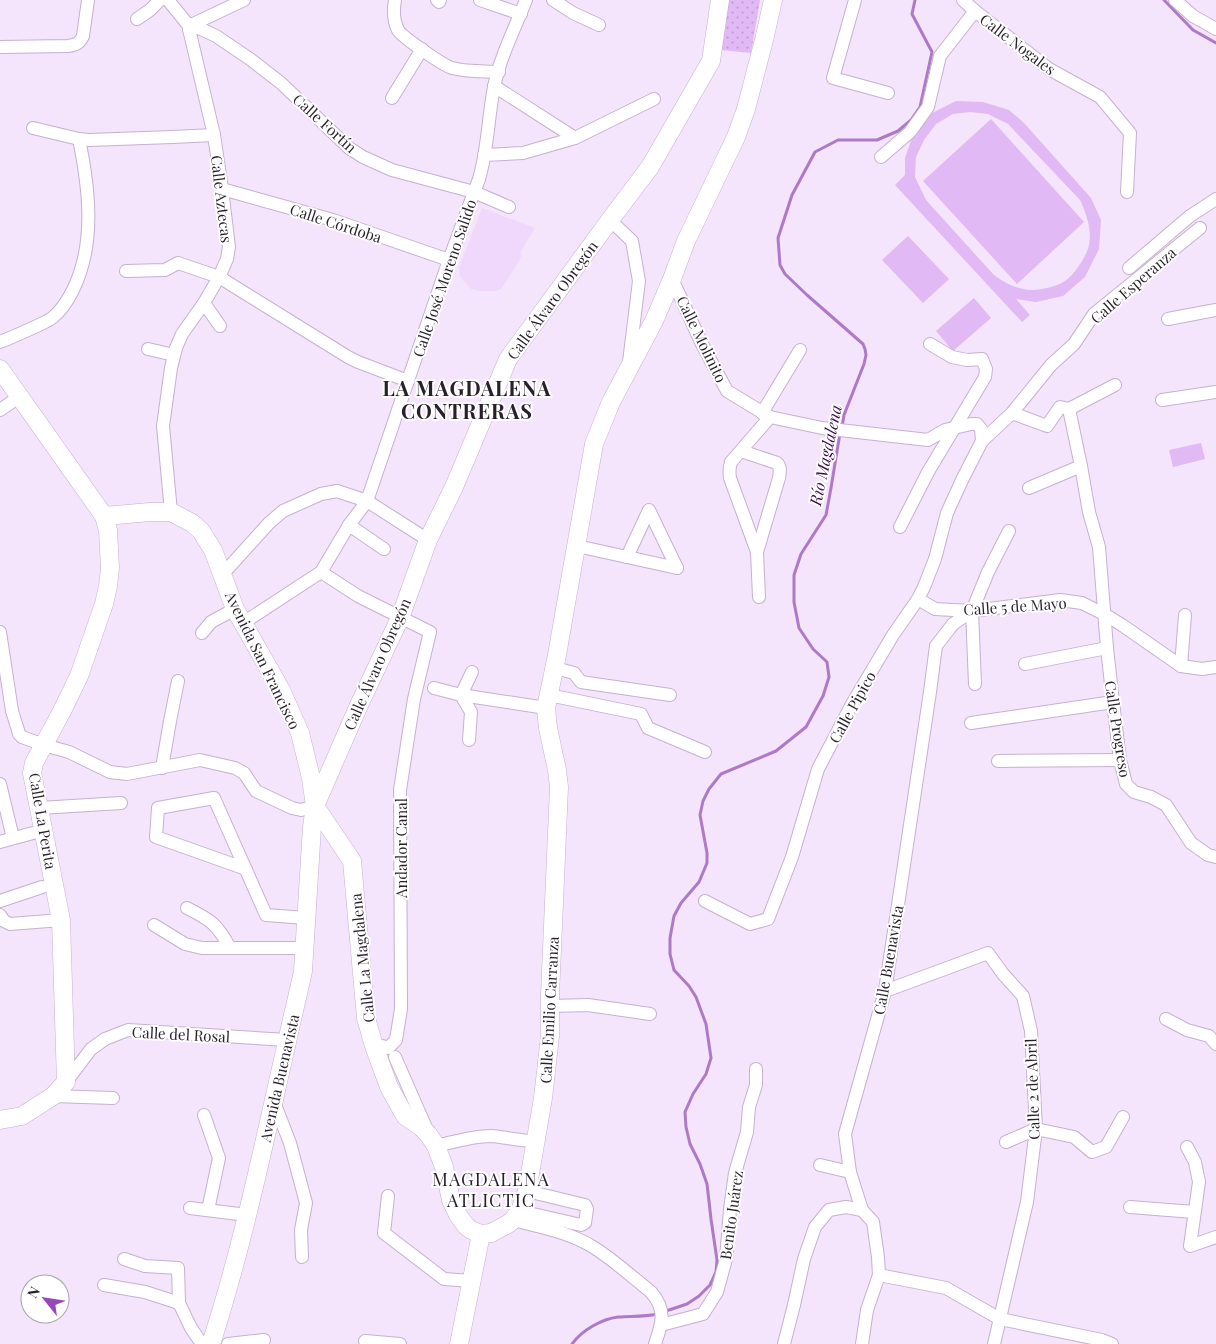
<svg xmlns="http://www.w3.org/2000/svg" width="1216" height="1344" font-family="'Playfair Display',serif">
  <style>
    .built { fill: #efd8fb }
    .grass { fill: #e1b9f5; fill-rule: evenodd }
    .park { fill: url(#park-dots) }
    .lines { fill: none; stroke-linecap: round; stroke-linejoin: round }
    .stream { stroke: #ae79c6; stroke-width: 3 }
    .street-casing { stroke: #c5b2ce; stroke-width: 14 }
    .secondary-casing { stroke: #c5b2ce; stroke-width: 19 }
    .street { stroke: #fff; stroke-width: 12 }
    .secondary { stroke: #fff; stroke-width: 18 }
    .labels { text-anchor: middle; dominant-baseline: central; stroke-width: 4; stroke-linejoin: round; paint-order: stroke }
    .street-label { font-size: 15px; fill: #271f2a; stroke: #fff }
    .water-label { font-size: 16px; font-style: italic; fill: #3e0952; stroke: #fff }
    .quarter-label { font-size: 18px; letter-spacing: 1px; fill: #271f2a; stroke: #fff }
    .district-label { font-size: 20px; font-weight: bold; letter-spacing: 1px; fill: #271f2a; stroke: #fff }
  </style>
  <defs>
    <pattern id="park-dots" width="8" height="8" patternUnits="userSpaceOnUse" patternTransform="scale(1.25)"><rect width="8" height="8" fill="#e1b9f5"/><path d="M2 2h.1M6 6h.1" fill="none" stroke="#c19fd2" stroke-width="1.8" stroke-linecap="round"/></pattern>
  </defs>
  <rect width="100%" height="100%" fill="#f4e4fc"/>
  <path class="built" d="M482,208L535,228L520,253L522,255L518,263L501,289L496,291H481L471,289L460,277L459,268Z"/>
  <g class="grass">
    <path d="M956,101L983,102L1009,110L1024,123L1091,198L1101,220L1099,249L1085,277L1063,296L1036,302L1016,299L1030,315L1022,322L895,185L905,175V158L913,135L930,114ZM970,112L988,114L1008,124L1080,200C1087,215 1093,232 1088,249C1085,258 1074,275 1065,281C1056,287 1035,292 1024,289C1012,287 1002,281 993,274L926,200L915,177L916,157L924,140L936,124L953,114Z"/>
    <path d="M991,119L1084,222L1017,284L923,181Z"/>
    <path d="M908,236L949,279L923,303L882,260Z"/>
    <path d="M974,298L991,318L953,351L936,331Z"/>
    <path d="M1201,443L1205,459L1173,467L1169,450Z"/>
  </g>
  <path class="park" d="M728,0H760L751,53L721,50Z"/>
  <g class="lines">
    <g class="stream">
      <path d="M1164,0L1193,30L1216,43"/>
      <path d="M842,427L844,415L864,364L866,355L865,349L863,344L807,295L785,274L780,265L778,238L792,195L815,152L838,140H877L898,131L911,120L920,107L932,52L912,14L915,0"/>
      <path d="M663,1312L687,1304L699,1296L710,1285L716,1272L717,1260L711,1219L707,1184L700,1164L690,1144L686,1127L685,1112L693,1094L706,1074L711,1058L706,1024L696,997L689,986L674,970L670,954V938L674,916L681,903L699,882L707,863V853L700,815L703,801L709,789L721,774L776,751L806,727L823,696L829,677L827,662L813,649L799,628L794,602V575L801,554L826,515L831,488L840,433"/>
      <path d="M572,1344C582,1330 602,1319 618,1317C632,1316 644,1317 657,1314"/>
    </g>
    <g class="street-casing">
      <g id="street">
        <path d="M168,0L189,26V29L214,135L222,189L229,247L227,259L219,277L204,303L182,334L176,348L171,368L163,426L171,512"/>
        <path d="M395,0C393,11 393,20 398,30C402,37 444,66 452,68C467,72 483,71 499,72"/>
        <path d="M437,0L439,2L440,0"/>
        <path d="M480,0L521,14"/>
        <path d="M553,0L573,13L599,25"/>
        <path d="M855,0L833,78L888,93"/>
        <path d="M963,0L975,11L1049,69L1100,97L1130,133L1127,192"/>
        <path d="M1175,0L1193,16L1216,29"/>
        <path d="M137,19L150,10L160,0"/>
        <path d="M189,26L244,0"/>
        <path d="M189,29L194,27L201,29L216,36L250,59L281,83L349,148L363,157L392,170L474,192L509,207"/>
        <path d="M0,47L68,46C76,45 80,43 83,36L88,0"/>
        <path d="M494,86L575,138"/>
        <path d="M392,98L422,49"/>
        <path d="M33,128L79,139L89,140L172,137L214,135"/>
        <path d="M484,155L523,153L575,138L654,99"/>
        <path d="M881,157L910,132L928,107L940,56L975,11"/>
        <path d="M222,189L333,220L449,260"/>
        <path d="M610,220L632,241L639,281L629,362"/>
        <path d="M1129,268L1190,216L1216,199"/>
        <path d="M126,271L165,270L178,263L219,277L348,357L358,362L408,381"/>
        <path d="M672,279L702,344L727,391L770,417L822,428L928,440L945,430L971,424H977L981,429L982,441"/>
        <path d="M204,303L220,326"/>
        <path d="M1168,319L1216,310"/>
        <path d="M0,342C13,337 26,331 39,325C43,323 48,321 52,318C61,311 68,300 73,290C96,243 89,188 79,139"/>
        <path d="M148,349L174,355"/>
        <path d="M1162,400L1216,392"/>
        <path d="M1069,409L1081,466L1089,512L1099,547L1107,648L1113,702L1120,760L1126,784L1134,792L1151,797L1166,805L1191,843L1208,855L1216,857"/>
        <path d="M0,410L19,397"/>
        <path d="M762,413L800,350"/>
        <path d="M1012,413L1047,426L1060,407L1069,409L1115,385"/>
        <path d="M741,451L777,463C781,467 780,472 779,478L757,552"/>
        <path d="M1029,488L1081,466"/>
        <path d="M349,525L384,549"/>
        <path d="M900,527L928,472L985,377L986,369L982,359L967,360L952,357L930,344"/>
        <path d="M577,546L677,568"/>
        <path d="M627,557L649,510L677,568"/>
        <path d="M321,572L358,596L430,632L414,699L400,790L401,1009L396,1040L388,1048L382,1046H374"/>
        <path d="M222,575L269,523L283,511L321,494L337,491L367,501L428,540"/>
        <path d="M759,597L757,552L730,478C729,472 729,468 731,462L770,417"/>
        <path d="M918,599L935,609L972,611L1060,600L1082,603L1104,614L1122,625L1181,666L1202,669L1216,667"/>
        <path d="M243,623L321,572L349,525L367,501L449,260L479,179C488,149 488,117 494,87C500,57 515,28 526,0"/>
        <path d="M0,632L12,711L18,730L19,734L22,737L44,745L69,752L110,772L127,774L200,760L222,765L235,768L244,773L256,791L292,808L301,810L315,806"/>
        <path d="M202,633L211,622L235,609"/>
        <path d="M1025,664L1107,648"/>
        <path d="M1181,666L1185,615"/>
        <path d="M555,668L574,673L581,682L670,695"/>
        <path d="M975,684L972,611L988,572L1009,531"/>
        <path d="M434,688L461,695L546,708"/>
        <path d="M549,695L641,714L648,728L705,752"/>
        <path d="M971,723L1113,702"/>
        <path d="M469,740L471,712L461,695L472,672"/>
        <path d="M998,761L1120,760"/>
        <path d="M162,768L170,721L178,681"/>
        <path d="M0,784L13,838"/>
        <path d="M40,808L121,803"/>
        <path d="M0,842L44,830"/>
        <path d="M246,869L156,837L158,808L214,798L266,915L306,918"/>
        <path d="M0,901L42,887"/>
        <path d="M705,901L750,924L768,919L792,857L818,769L852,704L893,635L918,599L924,587L935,559L947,513L963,478L982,441L1012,413L1051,365L1074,344L1094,314L1200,228"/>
        <path d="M187,908C211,920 217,924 230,948"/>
        <path d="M0,915L4,921L10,924L61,920"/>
        <path d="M154,925L185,944L202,948H304"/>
        <path d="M885,991L988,953L1003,974L1023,996L1031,1031L1036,1129L1027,1202L994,1344"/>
        <path d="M550,1006L588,1005L650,1014"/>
        <path d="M1166,1019L1187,1030L1209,1036L1216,1044"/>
        <path d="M395,1057L427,1130"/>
        <path d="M66,1082L91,1049L105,1039L128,1030L287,1040"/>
        <path d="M53,1096L113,1098"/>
        <path d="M274,1102L290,1143L306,1203L301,1230L302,1257"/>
        <path d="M204,1115L219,1158L208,1210"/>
        <path d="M1006,1142L1036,1129L1074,1137L1092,1152L1106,1147L1123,1117"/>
        <path d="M436,1146C453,1142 473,1136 491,1136C506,1137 519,1141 535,1141"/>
        <path d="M1187,1147L1195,1162L1199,1182L1190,1246L1216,1237"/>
        <path d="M820,1165L850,1172"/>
        <path d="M388,1196L384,1233L444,1279L472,1281"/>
        <path d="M1130,1207L1194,1212"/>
        <path d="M190,1208L247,1215"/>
        <path d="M520,1211L581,1225L585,1223L587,1209L585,1205L527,1191"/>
        <path d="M513,1220C540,1227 569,1232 593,1247C614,1260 632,1277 651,1292C667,1310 662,1324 655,1344"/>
        <path d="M124,1259L145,1266L178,1268L179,1303"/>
        <path d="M879,1275L946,1288L1000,1319L1102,1340L1112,1344"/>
        <path d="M104,1285L145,1292L179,1303L191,1328L202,1344"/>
        <path d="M661,1325L703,1314L717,1292L726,1259L730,1209L735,1173L747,1132L749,1107L756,1085V1069"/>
        <path d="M365,1341L400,1344"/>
        <path d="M228,1344L264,1340"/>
        <path d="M784,1344L794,1305L804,1259L815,1227L829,1210L846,1207L862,1210"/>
        <path d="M862,1344L867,1310L879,1275L878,1257L873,1222L862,1210L850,1172L845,1134L885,991L930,692L936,646L953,624L972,611"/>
      </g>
    </g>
    <g class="secondary-casing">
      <g id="secondary">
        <path d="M0,369L104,516L108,530L110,568L108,586L104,604L79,676L62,711L34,763L32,773L61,920L66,1082L53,1096L22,1116L0,1120"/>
        <path d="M104,516L150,512H171L192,523L201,531L213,550L235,609L281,690L300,733L311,778L315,806L352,861L366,1018L374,1046L389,1087L405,1116L421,1127L428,1134L436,1146L444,1167L451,1200L458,1215L466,1226L471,1230L481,1234L491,1233L508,1224L513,1220L520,1211L527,1191L543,1098L550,1036V995L559,787L557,770L548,728L546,708L557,655L594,444L611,402L654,321L672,279L686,241L736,137L746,109L764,40L773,0"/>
        <path d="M211,1344C243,1245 264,1143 287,1042C292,1018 298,995 303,971L312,827L315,806L359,705L400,618L428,540L454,487L508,359L610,220L650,167L711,61L720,0"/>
        <path d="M459,1344L481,1234"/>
      </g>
    </g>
    <use href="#street" class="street"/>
    <use href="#secondary" class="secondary"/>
  </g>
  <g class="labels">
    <g class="street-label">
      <text transform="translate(1018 44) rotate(37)">Calle Nogales</text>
      <text transform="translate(325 123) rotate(42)">Calle Fortín</text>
      <text transform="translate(222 199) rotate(83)">Calle Aztecas</text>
      <text transform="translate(336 223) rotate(18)">Calle Córdoba</text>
      <text transform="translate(444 278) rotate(-71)">Calle José Moreno Salido</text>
      <text transform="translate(1133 285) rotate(-41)">Calle Esperanza</text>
      <text transform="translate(552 300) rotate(-54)">Calle Álvaro Obregón</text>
      <text transform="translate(702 339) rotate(64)">Calle Molinito</text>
      <text transform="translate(1015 606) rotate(-4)">Calle 5 de Mayo</text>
      <text transform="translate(263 660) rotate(64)">Avenida San Francisco</text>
      <text transform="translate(377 664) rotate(-66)">Calle Álvaro Obregón</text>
      <text transform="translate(852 707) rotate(-61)">Calle Pipico</text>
      <text transform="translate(1118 729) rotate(81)">Calle Progreso</text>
      <text transform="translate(43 821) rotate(80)">Calle La Perita</text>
      <text transform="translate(401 848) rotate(-90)">Andador Canal</text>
      <text transform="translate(362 958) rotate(-96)">Calle La Magdalena</text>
      <text transform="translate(888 960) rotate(-80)">Calle Buenavista</text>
      <text transform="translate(549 1010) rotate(-87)">Calle Emilio Carranza</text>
      <text transform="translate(181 1034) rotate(3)">Calle del Rosal</text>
      <text transform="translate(279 1078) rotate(-77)">Avenida Buenavista</text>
      <text transform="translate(1032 1089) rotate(-92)">Calle 2 de Abril</text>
      <text transform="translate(731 1215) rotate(-82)">Benito Juárez</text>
    </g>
    <g class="water-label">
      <text transform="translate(825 455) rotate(-78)">Río Magdalena</text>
    </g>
    <g class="quarter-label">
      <text x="491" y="1179">MAGDALENA<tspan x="491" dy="21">ATLICTIC</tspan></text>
    </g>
    <g class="district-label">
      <text x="467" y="387">LA MAGDALENA<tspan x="467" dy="23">CONTRERAS</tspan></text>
    </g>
  </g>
  <g transform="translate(45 1299) rotate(300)"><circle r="24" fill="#ffffff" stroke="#a9a5aa"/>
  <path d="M0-4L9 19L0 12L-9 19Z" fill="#9849b9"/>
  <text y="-8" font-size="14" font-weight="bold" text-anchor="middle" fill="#271f2a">N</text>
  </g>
</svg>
